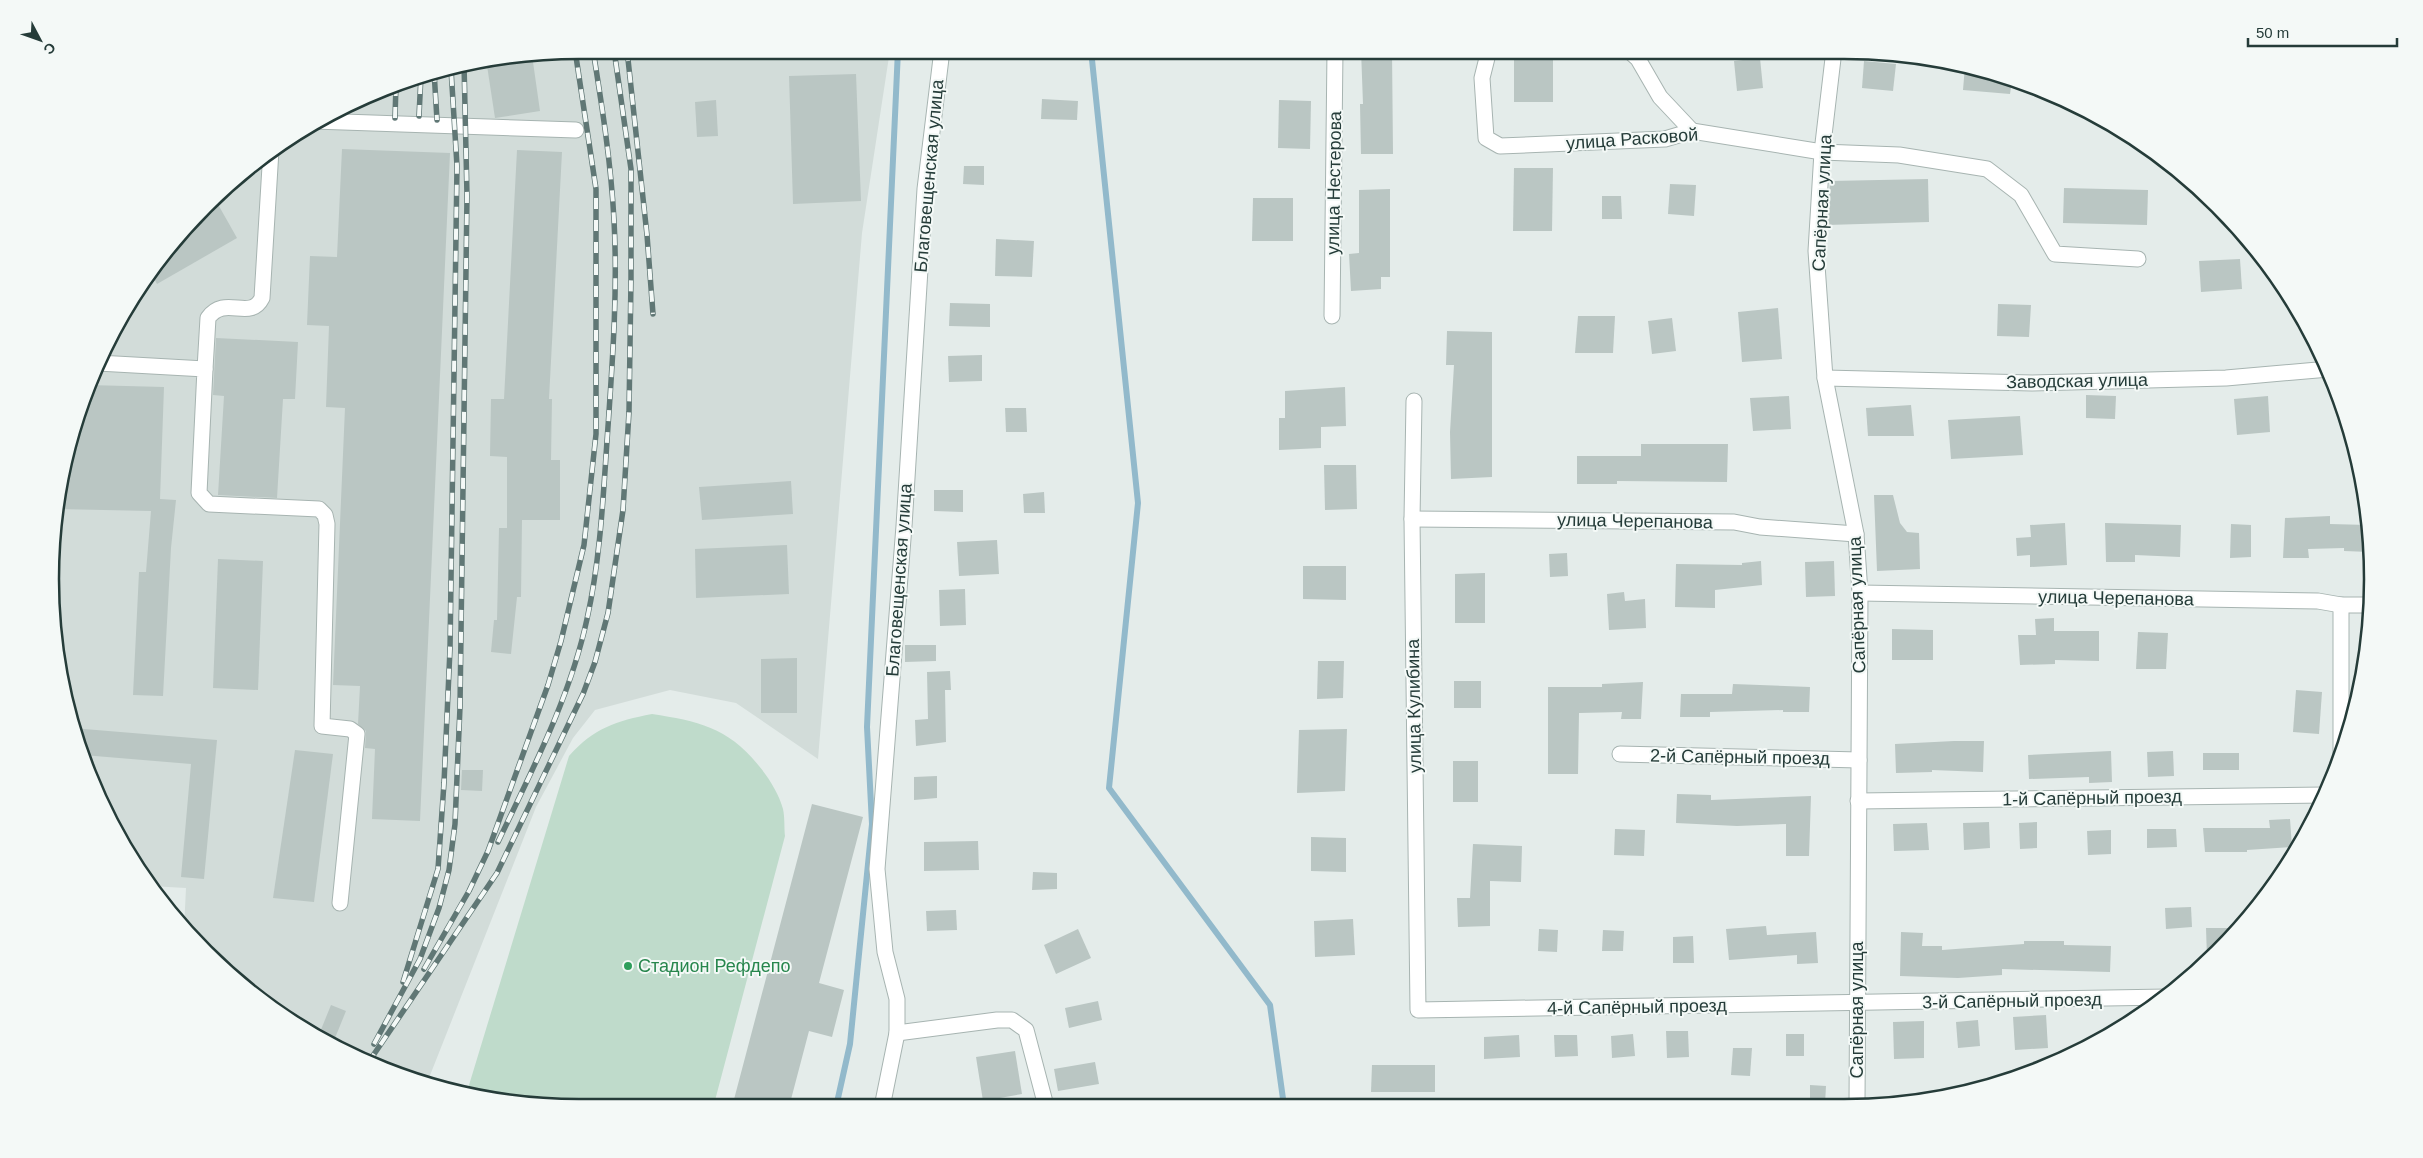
<svg xmlns="http://www.w3.org/2000/svg" width="2423" height="1158" font-family="Arial,sans-serif">
  <style>
    .built { fill: #d2dcd9 }
    .green { fill: #bfdbcb }
    .lines { fill: none; stroke-linecap: round; stroke-linejoin: round }
    .stream { stroke: #92b9cb; stroke-width: 6 }
    .building { fill: #bac6c3 }
    .minor-casing { stroke: #a7b4b1; stroke-width: 17 }
    .minor { stroke: #fff; stroke-width: 15 }
    .rail-casing { stroke: #607775; stroke-width: 5.5 }
    .rail { stroke: #f4f9f7; stroke-width: 4; stroke-dasharray: 11; stroke-linecap: butt }
    .leisure-dot { fill: #2e9e5b; stroke: #f4f9f7; stroke-width: 2 }
    .labels { text-anchor: middle; dominant-baseline: central; stroke-width: 4; stroke-linejoin: round; paint-order: stroke }
    .street-label { font-size: 18px; fill: #253c39; stroke: #f4f9f7 }
    .leisure-label { font-size: 18px; fill: #27864d; stroke: #f4f9f7; text-anchor: start }
    .rim { fill: none; stroke: #253c39; stroke-width: 2.5 }
  </style>
  <rect width="100%" height="100%" fill="#e4ecea"/>
  <path class="built" d="M579,50H890L862,233L818,759L736,703L670,690L595,710L573,738L536,807L427,1083L376,1068L285,1019L205,953L184,929L186,888L150,886L105,813L68,716L54,648L51,545L60,476L90,376L139,285L181,230L257,159L315,121L409,78L476,60Z"/>
  <path class="green" d="M652,714C698,721 729,728 759,766C769,778 779,794 783,809C785,818 784,828 785,836L713,1108H579L476,1098L466,1095L569,756C594,728 616,721 652,714Z"/>
  <g class="lines">
    <g class="stream">
      <path d="M1091,50L1138,503L1109,788L1270,1005L1284,1106"/>
      <path d="M836,1107L850,1044L872,824L867,727L898,50"/>
    </g>
  </g>
  <g class="building">
    <path d="M1361,50H1392L1393,154H1361L1360,104H1363Z"/>
    <rect x="1514" y="50" width="39" height="52"/>
    <path d="M532,55L540,111L495,118L486,59Z"/>
    <path d="M1760,58L1763,88L1737,91L1734,61Z"/>
    <path d="M1864,61L1896,64L1893,91L1862,88Z"/>
    <path d="M1965,66L2012,80L2010,94L1963,90Z"/>
    <path d="M856,74L861,201L793,204L789,76Z"/>
    <path d="M1042,99L1078,101L1077,120L1041,119Z"/>
    <path d="M716,100L718,136L697,137L695,102Z"/>
    <path d="M1279,100L1311,101L1310,149L1278,148Z"/>
    <path d="M342,149L450,153L420,821L372,819L375,749L365,748L366,731L358,724L360,686L333,685L345,408L326,407L329,326L307,325L310,256L337,257Z"/>
    <path d="M517,150L562,152L549,399H552L551,460H560V520H522L521,597H517L511,654L491,652L494,620H497L499,528H507V457L490,456L491,399H504Z"/>
    <path d="M964,166H984V185L963,184Z"/>
    <path d="M1514,168H1553L1552,231H1513Z"/>
    <path d="M1928,179L1929,222L1827,225L1830,181Z"/>
    <path d="M1670,184L1696,185L1694,216L1668,214Z"/>
    <path d="M2064,188L2148,190L2147,225L2063,223Z"/>
    <path d="M1390,189V277H1381V289L1351,291L1349,254L1359,253V190Z"/>
    <path d="M1602,196H1621L1622,219H1602Z"/>
    <path d="M1253,198H1293V241H1252Z"/>
    <path d="M215,199L237,238L157,284L150,271L181,230Z"/>
    <path d="M996,239L1034,241L1032,277L995,276Z"/>
    <path d="M2240,259L2242,289L2201,292L2199,261Z"/>
    <path d="M950,303L990,304V327L949,326Z"/>
    <path d="M1998,304L2031,305L2029,337L1997,336Z"/>
    <path d="M1778,308L1782,359L1742,362L1738,312Z"/>
    <path d="M1578,316H1615L1613,353H1575Z"/>
    <path d="M1672,318L1676,351L1652,354L1648,321Z"/>
    <path d="M1447,331L1492,332V477L1451,479L1450,432L1454,365H1446Z"/>
    <path d="M216,338L298,342L295,399H283L277,498L218,495L224,396L213,395Z"/>
    <path d="M982,355V381L949,382L948,356Z"/>
    <path d="M88,385L164,387L160,499L176,500L171,548L163,696L133,695L139,572H146L151,511L56,509L60,476Z"/>
    <path d="M1345,387L1346,426L1321,427V448L1279,450V418H1285V391Z"/>
    <path d="M2086,395L2116,396L2115,419L2086,418Z"/>
    <path d="M1789,396L1791,429L1753,431L1750,398Z"/>
    <path d="M2268,396L2270,432L2237,435L2234,399Z"/>
    <path d="M1911,405L1914,436H1868L1866,408Z"/>
    <path d="M1005,408H1026L1027,432H1006Z"/>
    <path d="M2020,416L2023,455L1951,459L1948,420Z"/>
    <path d="M1641,444H1728L1727,482L1617,481V484H1577V456H1641Z"/>
    <path d="M1324,465H1356L1357,509L1325,510Z"/>
    <path d="M791,481L793,514L702,520L699,487Z"/>
    <path d="M934,490H963V512L934,511Z"/>
    <path d="M1044,492L1045,513H1024L1023,494Z"/>
    <path d="M1874,495H1893L1900,523L1907,532L1919,533L1920,569L1877,571Z"/>
    <path d="M2330,516V524L2368,525L2370,552L2344,551V548L2308,549L2309,558H2283L2285,518Z"/>
    <path d="M2065,523L2067,565L2030,567V555L2017,556L2016,538L2031,537L2030,525Z"/>
    <path d="M2105,523L2181,525L2180,557L2135,555V562H2106Z"/>
    <path d="M2231,524L2251,525V557L2230,558Z"/>
    <path d="M997,540L999,574L959,576L957,542Z"/>
    <path d="M787,545L789,594L696,598L695,549Z"/>
    <path d="M1567,553L1568,576L1550,577L1549,554Z"/>
    <path d="M218,559L263,561L258,690L213,688Z"/>
    <path d="M1761,561L1762,585L1715,590V608L1675,607L1676,564L1742,565V563Z"/>
    <path d="M1834,561L1835,596L1806,597L1805,562Z"/>
    <path d="M1303,566H1346V600L1303,599Z"/>
    <path d="M1485,573V623H1455V574Z"/>
    <path d="M965,589L966,625L940,626L939,590Z"/>
    <path d="M1624,592L1625,601L1645,599L1646,628L1609,630L1607,594Z"/>
    <path d="M2054,618V631H2099V661L2055,660V664L2020,665L2018,635H2036L2035,619Z"/>
    <path d="M1892,629L1933,630V660H1892Z"/>
    <path d="M2138,632L2168,633L2166,669H2136Z"/>
    <path d="M905,645H936V661L905,662Z"/>
    <path d="M797,658V713H761V659Z"/>
    <path d="M1318,661H1344L1343,698L1317,699Z"/>
    <path d="M950,671L951,690H945L946,742L916,746L915,720L928,719L927,672Z"/>
    <rect x="1454" y="681" width="27" height="27"/>
    <path d="M1643,682L1641,719H1621L1622,712L1579,713L1578,774H1548V687H1602V684Z"/>
    <path d="M1733,684L1810,687L1809,712H1783V710L1710,712V717H1680L1681,694H1732Z"/>
    <path d="M2296,690L2322,692L2319,734L2293,732Z"/>
    <path d="M72,728L217,740L204,879L181,877L191,764L83,755Z"/>
    <path d="M1347,729L1345,791L1297,793L1299,730Z"/>
    <path d="M1954,741H1984L1983,772L1932,770V772L1896,773L1895,744Z"/>
    <path d="M295,750L333,754L314,902L273,898Z"/>
    <path d="M2111,751L2112,782L2089,783V777L2029,779L2028,755Z"/>
    <path d="M2173,751L2174,776L2148,777L2147,752Z"/>
    <rect x="2203" y="753" width="36" height="17"/>
    <rect x="1453" y="761" width="25" height="41"/>
    <path d="M462,770H483L482,791L461,790Z"/>
    <path d="M937,776V798L914,800V777Z"/>
    <path d="M1677,794L1711,795V800L1811,796L1809,856H1786V824L1737,826L1676,823Z"/>
    <path d="M812,804L863,817L819,983L844,990L832,1037L809,1031L789,1107H732Z"/>
    <path d="M2290,819L2292,847L2247,850V852H2205L2203,828H2270L2269,820Z"/>
    <path d="M1989,822L1990,848L1964,850L1963,823Z"/>
    <path d="M2037,822V848L2020,849L2019,823Z"/>
    <path d="M1927,823L1929,850L1894,851L1893,824Z"/>
    <path d="M1615,829L1645,830L1644,856L1614,855Z"/>
    <path d="M2147,829H2176L2177,847L2147,848Z"/>
    <path d="M2111,830V854L2088,855L2087,831Z"/>
    <path d="M1311,837L1346,838V872L1311,871Z"/>
    <path d="M978,841L979,870L924,871V842Z"/>
    <path d="M1473,844L1522,846L1521,882L1490,881V926L1458,927L1457,898H1470Z"/>
    <path d="M1033,872L1057,873V889L1032,890Z"/>
    <path d="M2191,907L2192,927L2166,929L2165,908Z"/>
    <path d="M956,910L957,930L927,931L926,911Z"/>
    <path d="M1353,919L1355,955L1315,957L1314,921Z"/>
    <path d="M1766,926L1767,935L1816,932L1818,963L1797,964V955L1729,960L1726,929Z"/>
    <path d="M2206,928H2237L2207,958Z"/>
    <path d="M1078,929L1091,958L1056,974L1044,945Z"/>
    <path d="M1539,929L1558,930L1557,952L1538,951Z"/>
    <path d="M1603,930L1624,931L1623,951H1602Z"/>
    <path d="M1901,932L1923,933L1922,946H1942V950L2024,944V941H2064V945L2111,946L2110,972L2002,969V975L1958,978L1900,976Z"/>
    <path d="M1693,936L1694,963H1673V937Z"/>
    <path d="M1098,1001L1102,1020L1069,1028L1065,1008Z"/>
    <path d="M331,1005L346,1011L335,1038L320,1032Z"/>
    <path d="M2046,1015L2048,1048L2015,1050L2013,1017Z"/>
    <path d="M1978,1020L1980,1046L1958,1048L1956,1022Z"/>
    <path d="M1924,1021V1058L1894,1059L1893,1022Z"/>
    <path d="M1666,1031H1688L1689,1057L1667,1058Z"/>
    <path d="M1633,1034L1635,1056L1612,1058L1611,1036Z"/>
    <rect x="1786" y="1034" width="18" height="22"/>
    <path d="M1519,1035L1520,1057L1484,1059V1037Z"/>
    <path d="M1554,1035H1577L1578,1056L1555,1057Z"/>
    <path d="M1733,1048H1752L1750,1076L1731,1075Z"/>
    <path d="M1015,1051L1022,1094L983,1101L976,1057Z"/>
    <path d="M1095,1062L1099,1084L1058,1091L1054,1069Z"/>
    <path d="M1372,1065H1435V1092H1371Z"/>
    <path d="M1810,1085L1826,1086L1825,1104H1810Z"/>
  </g>
  <g class="lines">
    <g class="minor-casing">
      <g id="minor">
        <path d="M1489,50L1482,78L1486,138L1500,146L1665,139L1692,131L1822,152L1899,155L1987,169L2021,195L2055,254L2138,259"/>
        <path d="M1628,50L1638,59L1660,97L1692,131"/>
        <path d="M1834,50L1822,152L1816,251L1825,378L1856,534L1860,593L1857,1104"/>
        <path d="M314,121L576,130"/>
        <path d="M1332,316L1335,50"/>
        <path d="M98,363L205,369L199,493L209,504L319,509L325,515L327,524L322,726L350,729L357,734L340,903"/>
        <path d="M205,369L208,318C225,294 250,322 262,298L271,150"/>
        <path d="M1825,378L2032,383L2226,378L2329,369"/>
        <path d="M1414,401L1412,519L1418,1010L2167,997"/>
        <path d="M1412,519L1734,522L1760,527L1856,534"/>
        <path d="M1860,593L2318,601L2341,605H2370"/>
        <path d="M2341,605V753"/>
        <path d="M1620,754L1859,760"/>
        <path d="M1858,801L2325,795"/>
        <path d="M897,1033L997,1020H1012L1026,1030L1046,1106"/>
        <path d="M882,1107L897,1033V999L885,952L877,869L904,526L925,189L942,50"/>
      </g>
    </g>
    <use href="#minor" class="minor"/>
    <g class="rail-casing">
      <g id="rail">
        <path d="M627,50L647,235L653,314"/>
        <path d="M434,71L437,120"/>
        <path d="M419,116L421,75"/>
        <path d="M395,118L396,84"/>
        <path d="M498,842C532,770 570,698 587,619C600,561 603,500 607,441C612,368 618,294 614,220C611,163 602,106 593,50"/>
        <path d="M424,969L469,891L488,851L548,685L561,641L584,545L596,434V189L575,50"/>
        <path d="M403,982L438,869L444,783L450,649L457,166L451,69"/>
        <path d="M374,1044L420,959L439,908L449,870L455,824L460,707L467,196L464,63"/>
        <path d="M368,1063L497,873L583,694L595,662L608,613L623,510L629,412L631,279V169L614,50"/>
      </g>
    </g>
    <use href="#rail" class="rail"/>
  </g>
  <circle class="leisure-dot" cx="628" cy="966" r="5"/>
  <g class="labels">
    <g class="street-label">
      <text transform="translate(1632 139) rotate(-4)">улица Расковой</text>
      <text transform="translate(929 176) rotate(-85)">Благовещенская улица</text>
      <text transform="translate(1334 183) rotate(-89)">улица Нестерова</text>
      <text transform="translate(1822 203) rotate(-87)">Сапёрная улица</text>
      <text transform="translate(2077 381) rotate(-1)">Заводская улица</text>
      <text transform="translate(1635 521) rotate(1)">улица Черепанова</text>
      <text transform="translate(899 580) rotate(-86)">Благовещенская улица</text>
      <text transform="translate(2116 598) rotate(1)">улица Черепанова</text>
      <text transform="translate(1857 605) rotate(-92)">Сапёрная улица</text>
      <text transform="translate(1414 706) rotate(-91)">улица Кулибина</text>
      <text transform="translate(1740 757) rotate(1)">2-й Сапёрный проезд</text>
      <text transform="translate(2092 798) rotate(-1)">1-й Сапёрный проезд</text>
      <text transform="translate(2012 1001) rotate(-1)">3-й Сапёрный проезд</text>
      <text transform="translate(1637 1007) rotate(-1)">4-й Сапёрный проезд</text>
      <text transform="translate(1857 1010) rotate(-90)">Сапёрная улица</text>
    </g>
    <g class="leisure-label">
      <text x="638" y="966">Стадион Рефдепо</text>
    </g>
  </g>
  <path d="M0 0H2423V1158H0ZM579 59H1844A520 520 0 0 1 2364 579V579A520 520 0 0 1 1844 1099H579A520 520 0 0 1 59 579V579A520 520 0 0 1 579 59Z" fill="#f4f9f7" fill-rule="evenodd"/>
  <path class="rim" d="M579 59H1844A520 520 0 0 1 2364 579V579A520 520 0 0 1 1844 1099H579A520 520 0 0 1 59 579V579A520 520 0 0 1 579 59Z"/>
  <g transform="translate(40 40) rotate(131)" stroke="#f4f9f7" stroke-width="4" paint-order="stroke">
  <path d="M0-4L9 19L0 12L-9 19Z" fill="#253c39"/>
  <text y="-8" font-size="14" font-weight="bold" text-anchor="middle" fill="#253c39">С</text>
  </g>
  <path d="M2248 38v8h149v-8" fill="none" stroke="#253c39" stroke-width="2.5"/>
  <text x="2256" y="38" font-size="15" fill="#253c39" stroke="#f4f9f7" stroke-width="4" paint-order="stroke">50 m</text>
</svg>
